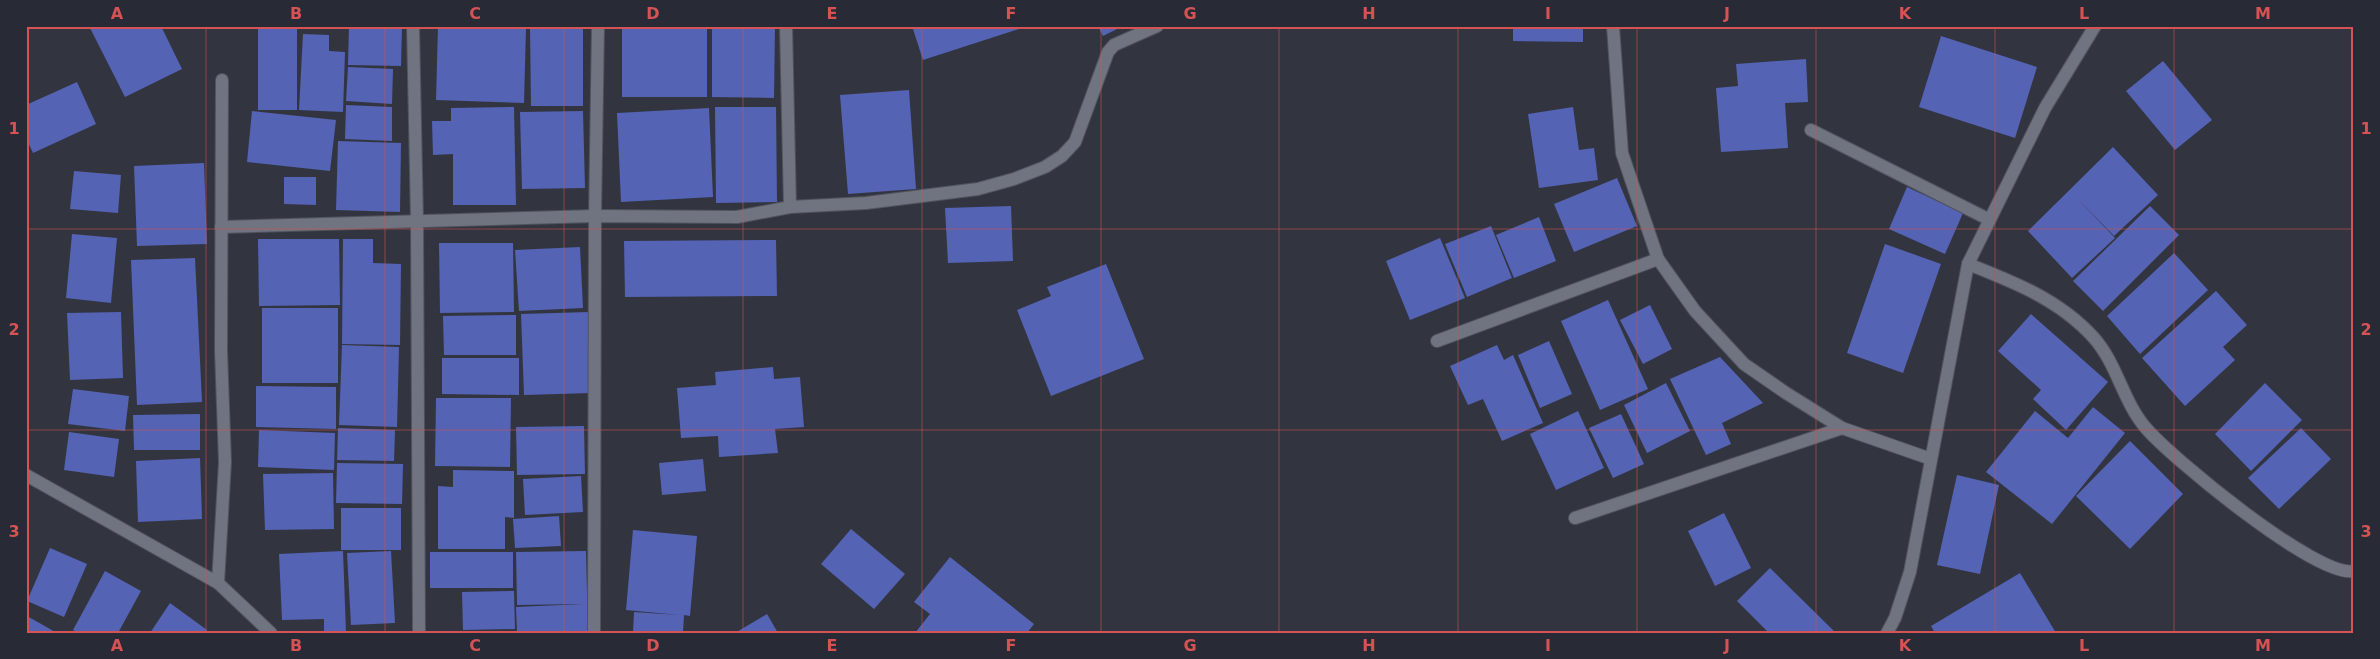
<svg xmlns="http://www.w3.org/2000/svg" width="2380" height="659" font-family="'DejaVu Sans',sans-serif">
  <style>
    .building { fill: #5463b4 }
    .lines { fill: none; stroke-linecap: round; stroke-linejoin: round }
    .service-casing { stroke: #51535c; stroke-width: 14 }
    .minor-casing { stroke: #51535c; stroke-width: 14 }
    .service { stroke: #707380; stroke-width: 12 }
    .minor { stroke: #707380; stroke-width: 12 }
    .grid { fill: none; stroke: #d55355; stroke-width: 1; stroke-opacity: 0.55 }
    .neatline { fill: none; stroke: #d55355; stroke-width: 2 }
    .grid-label { font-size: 16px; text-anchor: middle; font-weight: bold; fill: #d55355 }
  </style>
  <rect width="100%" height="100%" fill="#323540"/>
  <g class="building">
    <path d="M89,26H161L182,69L125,97Z"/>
    <path d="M349,26H402L401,66L348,65Z"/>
    <path d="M438,26L526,28L524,103L436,100Z"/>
    <path d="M530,26H583V106H531Z"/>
    <rect x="622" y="26" width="85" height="71"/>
    <path d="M712,26H775L774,98L712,97Z"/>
    <path d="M912,26H1025V27L923,60Z"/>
    <path d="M1098,26H1123L1103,36Z"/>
    <path d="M1513,26H1583V42L1513,41Z"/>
    <path d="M297,27V110H258V28Z"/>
    <path d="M303,34L329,35V51L345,52L343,112L299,110Z"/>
    <path d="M1941,36L2037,67L2015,138L1919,107Z"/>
    <path d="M1806,59L1808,102L1785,103L1788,148L1721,152L1716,88L1738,86L1736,64Z"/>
    <path d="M2163,61L2212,120L2175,150L2126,91Z"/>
    <path d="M348,67L393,69L392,104L346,101Z"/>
    <path d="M77,82L96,124L33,153L26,138V105Z"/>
    <path d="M909,90L916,189L848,194L840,95Z"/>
    <path d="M346,105L392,107V141L345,139Z"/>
    <path d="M514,107L516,205H453V154L433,155L432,121H451V108Z"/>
    <path d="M715,107H776L777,202L716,203Z"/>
    <path d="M1573,107L1579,150L1594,148L1598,180L1539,188L1528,114Z"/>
    <path d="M709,108L713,197L621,202L617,113Z"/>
    <path d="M252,111L336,120L330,171L247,162Z"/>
    <path d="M583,111L585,188L522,189L520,112Z"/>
    <path d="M338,141L401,143L400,212L336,210Z"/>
    <path d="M2113,147L2158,195L2114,236L2075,196L2115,238L2072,278L2028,231Z"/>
    <path d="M204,163L207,244L137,246L134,166Z"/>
    <path d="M74,171L121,175L118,213L70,209Z"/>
    <path d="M284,177H316V205L284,204Z"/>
    <path d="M1617,178L1637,226L1574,252L1554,204Z"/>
    <path d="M1907,187L1963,213L1945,254L1889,229Z"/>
    <path d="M1011,206L1013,261L948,263L945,208Z"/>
    <path d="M2150,206L2179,235L2103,311L2073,281Z"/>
    <path d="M1539,217L1556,261L1514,278L1496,235Z"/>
    <path d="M1491,226L1512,278L1467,297L1445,244Z"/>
    <path d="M72,234L117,238L111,303L66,298Z"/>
    <path d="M1440,238L1465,298L1410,320L1386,261Z"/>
    <path d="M258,239H339L340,305L259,306Z"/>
    <path d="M343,239H373V263L401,264L400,345L342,344Z"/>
    <path d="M776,240L777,296L625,297L624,241Z"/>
    <path d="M439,243H513L514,312L440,313Z"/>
    <path d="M1885,244L1941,264L1903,373L1847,353Z"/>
    <path d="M580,247L583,308L519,311L515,250Z"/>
    <path d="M2174,253L2208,290L2140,354L2107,316Z"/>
    <path d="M195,258L202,402L137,405L131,260Z"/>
    <path d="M1106,264L1144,359L1051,396L1017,310L1051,296L1047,287Z"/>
    <path d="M2216,291L2247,325L2223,347L2235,360L2185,406L2142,358Z"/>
    <path d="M1608,300L1648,389L1600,410L1561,321Z"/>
    <path d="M1650,305L1672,349L1643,364L1620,320Z"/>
    <rect x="262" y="308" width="76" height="75"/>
    <path d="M121,312L123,378L70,380L67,313Z"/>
    <path d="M589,312L592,393L524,395L521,314Z"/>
    <path d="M2031,314L2108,382L2066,430L2033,399L2041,390L1998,351Z"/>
    <path d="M516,315V355H444L443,316Z"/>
    <path d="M1549,341L1572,394L1540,408L1518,355Z"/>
    <path d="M342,345L399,347L397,427L339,425Z"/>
    <path d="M1497,345L1504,360L1513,355L1543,423L1502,441L1483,399L1468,405L1450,366Z"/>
    <path d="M1720,357L1763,403L1722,423L1731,444L1706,455L1670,379Z"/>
    <path d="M442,358H519V395L442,394Z"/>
    <path d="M773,367L774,379L800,377L804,427L775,429L778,453L719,457L718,436L681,438L677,388L716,385L715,372Z"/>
    <path d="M1666,383L1690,431L1647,453L1624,405Z"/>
    <path d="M2265,383L2302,420L2251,471L2215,434Z"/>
    <path d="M256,386L336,387V429L256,427Z"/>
    <path d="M73,389L129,396L125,431L68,424Z"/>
    <path d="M436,398H511L510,467L435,466Z"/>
    <path d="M2093,407L2125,433L2052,524L1986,472L2035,411L2068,438Z"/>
    <path d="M1578,411L1604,468L1556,490L1530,434Z"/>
    <path d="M200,414V450H134L133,415Z"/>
    <path d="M1621,414L1644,464L1613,478L1589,428Z"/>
    <path d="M584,426L585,474L517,475L516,427Z"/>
    <path d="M338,428L395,430L394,461L337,460Z"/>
    <path d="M2301,428L2331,459L2279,509L2248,478Z"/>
    <path d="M259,430L335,433L334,470L258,467Z"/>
    <path d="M69,432L119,439L114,477L64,470Z"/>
    <path d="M2130,441L2183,494L2130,549L2076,496Z"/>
    <path d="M200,458L202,519L138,522L136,461Z"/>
    <path d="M703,459L706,491L662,495L659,463Z"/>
    <path d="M337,463L403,464L402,504L336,503Z"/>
    <path d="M453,470L514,471V518L505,517V549H438V486L453,487Z"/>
    <path d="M333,473L334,529L265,530L263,474Z"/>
    <path d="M1957,475L1999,485L1980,574L1937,565Z"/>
    <path d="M581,476L583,512L525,515L523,479Z"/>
    <rect x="341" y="508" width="60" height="42"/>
    <path d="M1724,513L1751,568L1715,586L1688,531Z"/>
    <path d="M559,516L561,546L515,548L513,519Z"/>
    <path d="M851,529L905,574L874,609L821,564Z"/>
    <path d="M633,530L697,536L690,616L684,615L683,633H633L634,612L679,615L626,610Z"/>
    <path d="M50,548L87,564L64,617L27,601Z"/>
    <path d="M343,551L346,633H324V619L282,620L279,554Z"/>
    <path d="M391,551L395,623L351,625L347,553Z"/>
    <path d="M586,551L588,633H517L516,607L583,604L517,605L516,552Z"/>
    <rect x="430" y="552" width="83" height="36"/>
    <path d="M950,557L1034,624L1027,633H915L930,614L914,602Z"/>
    <path d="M1770,568L1836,633H1769L1737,601Z"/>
    <path d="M105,571L141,591L118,633H78L73,630Z"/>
    <path d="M2020,573L2056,633H1935L1931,626Z"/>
    <path d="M514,591L515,629L463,630L462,592Z"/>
    <path d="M170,603L207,630L205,633H150Z"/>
    <path d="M767,614L778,633H735Z"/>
    <path d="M27,616L57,633H26Z"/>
  </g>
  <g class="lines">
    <g class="service-casing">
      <path id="service" d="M1811,130L1988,219"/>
    </g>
    <g class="minor-casing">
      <g id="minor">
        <path d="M413,26L417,220L419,633"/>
        <path d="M786,26L790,207"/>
        <path d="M1613,26L1622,153L1658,259L1695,311L1744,364L1786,393L1842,428L1931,459"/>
        <path d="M221,227L595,216L737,217L790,207L866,203L978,189L1014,179L1045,167L1062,156L1075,142L1108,52L1114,45L1157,26"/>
        <path d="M1968,264C2014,282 2060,300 2094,338C2117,364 2123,401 2145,427C2170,457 2318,579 2354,571"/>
        <path d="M1437,341L1658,259"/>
        <path d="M26,475L218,583L271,633"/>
        <path d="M1575,518L1842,428"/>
        <path d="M218,583L225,462L221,351L222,80"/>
        <path d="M594,633L595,216L598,26"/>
        <path d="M1887,633L1895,618L1910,572L1968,264L2045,108L2095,26"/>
      </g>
    </g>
    <use href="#service" class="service"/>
    <use href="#minor" class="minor"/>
  </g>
  <path class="grid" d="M206,26V633M385,26V633M564,26V633M743,26V633M922,26V633M1101,26V633M1279,26V633M1458,26V633M1637,26V633M1816,26V633M1995,26V633M2174,26V633M26,229H2354M26,430H2354"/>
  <rect width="2380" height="659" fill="none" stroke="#282b35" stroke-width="55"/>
  <rect x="28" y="28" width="2324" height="604" class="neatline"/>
  <g class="grid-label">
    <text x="117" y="19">A</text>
    <text x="296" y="19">B</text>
    <text x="475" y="19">C</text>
    <text x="653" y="19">D</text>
    <text x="832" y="19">E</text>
    <text x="1011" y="19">F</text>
    <text x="1190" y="19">G</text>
    <text x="1369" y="19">H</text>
    <text x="1548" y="19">I</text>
    <text x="1727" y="19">J</text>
    <text x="1905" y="19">K</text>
    <text x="2084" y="19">L</text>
    <text x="2263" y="19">M</text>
    <text x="14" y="134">1</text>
    <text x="2366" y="134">1</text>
    <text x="14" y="335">2</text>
    <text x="2366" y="335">2</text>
    <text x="14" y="537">3</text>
    <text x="2366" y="537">3</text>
    <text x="117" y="651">A</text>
    <text x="296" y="651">B</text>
    <text x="475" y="651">C</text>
    <text x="653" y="651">D</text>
    <text x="832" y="651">E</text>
    <text x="1011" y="651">F</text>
    <text x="1190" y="651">G</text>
    <text x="1369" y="651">H</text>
    <text x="1548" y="651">I</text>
    <text x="1727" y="651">J</text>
    <text x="1905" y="651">K</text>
    <text x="2084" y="651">L</text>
    <text x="2263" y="651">M</text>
  </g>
</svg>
